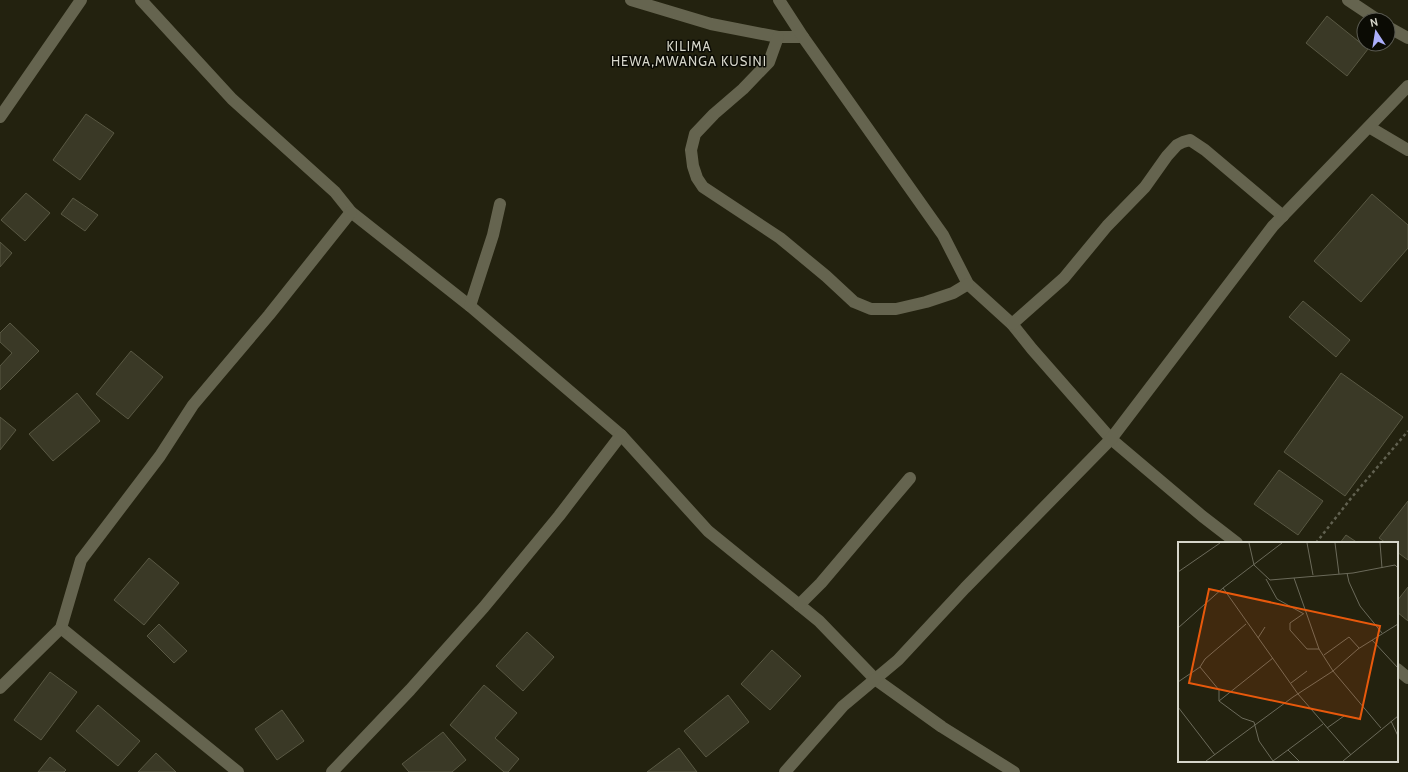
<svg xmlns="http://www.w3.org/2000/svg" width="1408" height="772" font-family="Cabin,sans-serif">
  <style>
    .building { fill: #3a3926; stroke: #595843 }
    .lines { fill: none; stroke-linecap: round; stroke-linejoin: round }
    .path { stroke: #616150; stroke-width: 2.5; stroke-dasharray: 3 3; stroke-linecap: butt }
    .minor { stroke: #65644f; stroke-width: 12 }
    .labels { text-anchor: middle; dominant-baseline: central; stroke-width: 3; stroke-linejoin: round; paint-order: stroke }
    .neighbourhood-label { font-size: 13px; letter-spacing: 1px; fill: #d6d6ca; stroke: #0b0b04 }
    .inset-road { fill: none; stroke: #6b6a5a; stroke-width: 1 }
    .view { fill: #e8590c; fill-opacity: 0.15; stroke: #e8590c; stroke-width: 2 }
    .inset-edge { fill: none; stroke: #d6d6ca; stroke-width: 2 }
  </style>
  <rect width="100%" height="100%" fill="#23220f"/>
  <g class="building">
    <path d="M1327,16L1368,49L1347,76L1306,43Z"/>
    <path d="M86,114L114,133L80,180L53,160Z"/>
    <path d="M26,193L50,213L25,241L1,220Z"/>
    <path d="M1372,194L1408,225V248L1361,302L1314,261Z"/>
    <path d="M73,198L98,215L85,231L61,214Z"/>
    <path d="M0,242L12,253L0,267Z"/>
    <path d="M1303,301L1350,340L1336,357L1289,317Z"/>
    <path d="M10,323L39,351L0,390V366L12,353L0,342V333Z"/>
    <path d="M131,351L163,377L128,419L96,394Z"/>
    <path d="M1341,373L1403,417L1345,496L1284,452Z"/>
    <path d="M77,393L100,421L53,461L29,434Z"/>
    <path d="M0,417L16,430L0,450Z"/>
    <path d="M1279,470L1323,501L1298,535L1254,504Z"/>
    <path d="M1408,501V560L1397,552V543H1386L1379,538Z"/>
    <path d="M1346,535L1358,543H1340Z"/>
    <path d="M149,558L179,583L144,625L114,600Z"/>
    <path d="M1408,587V621L1397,612V601Z"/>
    <path d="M159,624L187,651L174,663L147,636Z"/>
    <path d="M527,632L554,657L523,691L496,666Z"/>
    <path d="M772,650L801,676L770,710L741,684Z"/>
    <path d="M50,672L77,692L41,740L14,720Z"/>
    <path d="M484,685L517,713L495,738L519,759L508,772H504L450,725Z"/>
    <path d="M728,695L749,722L706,757L684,731Z"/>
    <path d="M98,705L140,741L118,766L76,731Z"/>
    <path d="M282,710L304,741L277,760L255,729Z"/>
    <path d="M443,732L466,760L452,772H409L402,764Z"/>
    <path d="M679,748L697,772H647Z"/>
    <path d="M156,753L176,772H138Z"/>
    <path d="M50,757L66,770L64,772H38Z"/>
  </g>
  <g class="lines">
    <path class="path" d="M1316,543L1352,497L1408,431"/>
    <g class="minor">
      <path d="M141,0L232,99L335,192L351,212L470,306L621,435L708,531L819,621L875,679L942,727L1014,772"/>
      <path d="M631,0L711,24L778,37H803"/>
      <path d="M779,0L803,37L943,235L968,284L1012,324L1032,349L1111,439L1202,516L1237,543"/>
      <path d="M1348,0L1378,20"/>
      <path d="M1388,27L1408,38"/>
      <path d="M778,37L769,62L743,89L714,114L695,134L691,150L693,166L697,178L703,187L780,238L826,276L854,302L871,309H896L926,302L953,293L968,284"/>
      <path d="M0,117L81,0"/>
      <path d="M1369,127L1408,150"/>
      <path d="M470,306L493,235L500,204"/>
      <path d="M1012,324L1064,278L1107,226L1145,187L1167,156L1177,145L1183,142L1190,140L1205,150L1283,216"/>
      <path d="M799,605L821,583L910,478"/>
      <path d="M61,628L238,772"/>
      <path d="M1397,669L1408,678"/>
      <path d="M0,688L61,628L81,560L160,456L193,405L269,315L351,212"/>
      <path d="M332,772L410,690L484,607L559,516L621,435"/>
      <path d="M785,772L843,706L898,660L965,588L1111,439L1273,226L1408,86"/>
    </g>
  </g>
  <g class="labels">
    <g class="neighbourhood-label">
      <text x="689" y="46">KILIMA<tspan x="689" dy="15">HEWA,MWANGA KUSINI</tspan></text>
    </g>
  </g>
  <g transform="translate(1178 542)">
    <rect width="220" height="220" fill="#23220f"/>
    <path class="inset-road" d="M71,1L76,23L92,38L175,31L217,23L220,26M129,1L135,33M157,1L161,32M202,1L204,26M0,30L42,1M169,31L171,40L182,64L204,91M116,36L141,107L155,129L203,186M88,37L99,57L126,72M45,46L120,152L173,213M125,72L112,81V88L129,107H141M0,86L45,46L104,1M80,96L87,85M194,98L220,126M146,113L171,95L181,106M22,125L41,148V159L95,116M0,140L22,125L27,117L68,82M113,141L129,129M41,159L64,176L76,180L81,199L95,219M0,165L37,213M213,179L220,194M149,186L166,174M110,208L121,219M28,219L115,155L155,129L180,107L220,82M95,219L145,182M165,219L220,174"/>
    <path class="view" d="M31,47L202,84L182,177L11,141Z"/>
    <rect width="220" height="220" class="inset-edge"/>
  </g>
  <g transform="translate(1376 32) rotate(348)"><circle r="19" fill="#0b0b04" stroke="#5c5c53"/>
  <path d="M0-3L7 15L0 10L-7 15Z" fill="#acaffb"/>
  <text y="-6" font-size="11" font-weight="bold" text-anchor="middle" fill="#d6d6ca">N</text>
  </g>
</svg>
